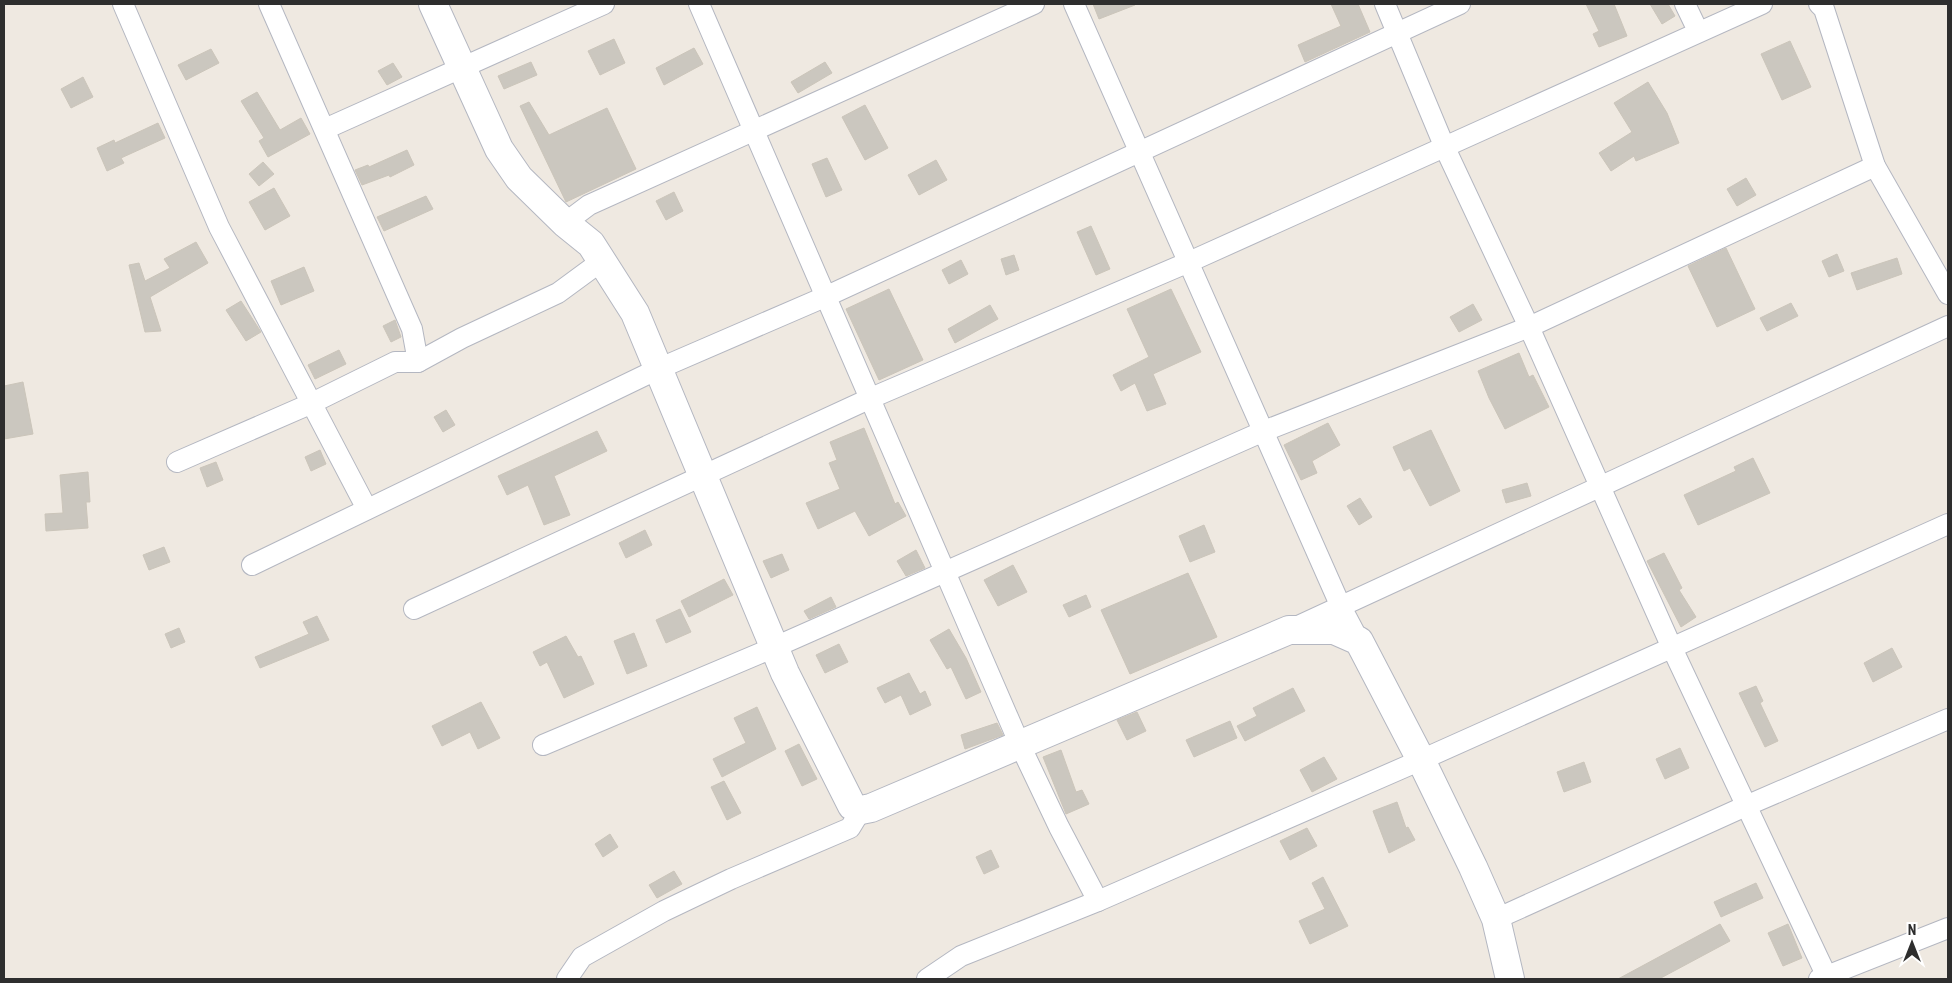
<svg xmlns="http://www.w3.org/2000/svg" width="1952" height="983" font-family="'Roboto Condensed',sans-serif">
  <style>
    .building { fill: #cbc7bf; stroke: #cbc5ba }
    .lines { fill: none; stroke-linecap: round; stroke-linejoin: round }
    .street-casing { stroke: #b4b7c1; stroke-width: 22 }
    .secondary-casing { stroke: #b4b7c1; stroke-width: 30 }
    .street { stroke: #fff; stroke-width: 20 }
    .secondary { stroke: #fff; stroke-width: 28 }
  </style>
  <rect width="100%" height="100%" fill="#efe9e1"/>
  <g class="building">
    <path d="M1093,4H1135V5L1099,19Z"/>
    <path d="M1331,4H1358L1370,32L1305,62L1298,45L1341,26Z"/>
    <path d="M1586,4H1614L1627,36L1599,47L1593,34L1599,31Z"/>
    <path d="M1650,4H1668L1675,16L1662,24Z"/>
    <path d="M614,39L625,63L600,75L588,51Z"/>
    <path d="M1790,41L1811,87L1782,100L1761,54Z"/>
    <path d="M694,48L703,64L664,85L656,68Z"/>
    <path d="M211,49L219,63L186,80L178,65Z"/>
    <path d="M531,62L537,75L504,89L498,76Z"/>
    <path d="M825,62L832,73L798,93L791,82Z"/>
    <path d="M393,63L402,77L387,85L378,71Z"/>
    <path d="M83,77L93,97L71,108L61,89Z"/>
    <path d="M1648,82L1667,113L1679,143L1636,161L1634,156L1611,171L1599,153L1632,132L1614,103Z"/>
    <path d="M257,92L280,130L301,118L310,134L268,157L259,141L264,138L241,101Z"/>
    <path d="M529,102L549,135L607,108L636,169L566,202L520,106Z"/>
    <path d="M865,105L888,148L865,160L842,117Z"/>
    <path d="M158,123L165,138L121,158L124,163L107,171L97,148L114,140L115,143Z"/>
    <path d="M407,150L414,165L390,177L389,175L362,185L355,170L368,165L369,167Z"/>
    <path d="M827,158L842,190L826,197L812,164Z"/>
    <path d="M936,160L947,180L919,195L908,175Z"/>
    <path d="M263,162L274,174L259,186L249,174Z"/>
    <path d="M1746,178L1756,195L1737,206L1727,189Z"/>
    <path d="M274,188L290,216L265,230L249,202Z"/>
    <path d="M674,192L683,211L666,220L656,201Z"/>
    <path d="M426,196L433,209L384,231L377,217Z"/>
    <path d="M1091,226L1110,269L1096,275L1077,232Z"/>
    <path d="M196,242L208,263L150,297L161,331L145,332L129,265L139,263L145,281L170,268L164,259Z"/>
    <path d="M1726,248L1755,309L1717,327L1688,266Z"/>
    <path d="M1837,254L1844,271L1829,277L1822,261Z"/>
    <path d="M1014,255L1019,270L1006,275L1001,259Z"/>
    <path d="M1897,258L1902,274L1857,290L1851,273Z"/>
    <path d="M961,260L968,274L949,284L942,270Z"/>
    <path d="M304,267L314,291L281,305L271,281Z"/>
    <path d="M889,289L923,360L879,380L846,309Z"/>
    <path d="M1171,289L1201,352L1153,374L1166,404L1147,411L1135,383L1121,391L1113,375L1149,357L1127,309Z"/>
    <path d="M241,301L261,332L246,341L226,310Z"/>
    <path d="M1791,303L1798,316L1767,331L1760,318Z"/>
    <path d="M1473,304L1482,320L1459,332L1450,317Z"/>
    <path d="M990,305L998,319L955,343L948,329Z"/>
    <path d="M395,320L401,337L391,342L383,326Z"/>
    <path d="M339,350L346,364L315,379L308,365Z"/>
    <path d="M1519,353L1529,377L1533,375L1549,407L1505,429L1489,398L1478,371Z"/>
    <path d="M23,382L33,434L4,439V386Z"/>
    <path d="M446,410L455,425L443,432L434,417Z"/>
    <path d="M1328,423L1340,445L1312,461L1317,473L1301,480L1284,445Z"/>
    <path d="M864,428L895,504L898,502L906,516L869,536L855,511L818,529L806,503L840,489L829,463L837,460L830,442Z"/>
    <path d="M1431,430L1460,491L1430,506L1410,468L1404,471L1393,447Z"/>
    <path d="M597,431L607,451L554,476L570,515L544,525L528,485L507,495L498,476Z"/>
    <path d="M320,450L326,464L311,471L305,457Z"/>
    <path d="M1753,458L1770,493L1698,525L1684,495L1736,471L1734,467Z"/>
    <path d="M216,462L223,480L207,487L200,468Z"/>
    <path d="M88,472L90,502H86L88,528L46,531L45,514L63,513L60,475Z"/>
    <path d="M1527,483L1531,496L1506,503L1502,490Z"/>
    <path d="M1360,498L1372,517L1359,525L1347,506Z"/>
    <path d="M1204,525L1215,552L1190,562L1179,536Z"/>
    <path d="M645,530L652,545L626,558L619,543Z"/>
    <path d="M164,547L170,562L149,570L143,555Z"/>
    <path d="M916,550L925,568L906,576L897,561Z"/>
    <path d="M1664,553L1682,588L1679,590L1696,617L1681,627L1647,561Z"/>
    <path d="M782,554L789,570L771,578L763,561Z"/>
    <path d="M1013,565L1027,592L998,606L984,580Z"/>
    <path d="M1188,573L1217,637L1130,674L1101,610Z"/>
    <path d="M724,579L733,595L689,617L681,601Z"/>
    <path d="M1086,595L1091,607L1069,617L1063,605Z"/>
    <path d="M831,597L836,607L809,619L804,611Z"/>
    <path d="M680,609L691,632L666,643L656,620Z"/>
    <path d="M317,616L329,640L260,668L255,657L309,634L303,622Z"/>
    <path d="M179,628L185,642L171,648L165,634Z"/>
    <path d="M949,629L966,658L981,692L966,699L951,667L947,669L930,640Z"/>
    <path d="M634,633L647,666L627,674L614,641Z"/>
    <path d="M566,636L578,657L581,656L594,684L564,698L547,662L540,666L533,652Z"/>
    <path d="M839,644L848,662L825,673L816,655Z"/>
    <path d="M1892,648L1902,667L1873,682L1864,663Z"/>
    <path d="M909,673L920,694L925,691L931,705L910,715L901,695L885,703L877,688Z"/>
    <path d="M1756,686L1763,701L1760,703L1778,741L1765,747L1739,693Z"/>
    <path d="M1293,688L1305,711L1245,741L1237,726L1257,716L1253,708Z"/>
    <path d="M481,702L500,738L478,749L470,732L442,746L432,726Z"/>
    <path d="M757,707L776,749L722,777L713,759L746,743L734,718Z"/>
    <path d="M1137,712L1146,731L1127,740L1117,720Z"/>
    <path d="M1230,721L1237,738L1194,757L1186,740Z"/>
    <path d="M997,723L1003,735L965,749L961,735Z"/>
    <path d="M799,744L817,779L802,786L785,751Z"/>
    <path d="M1680,748L1689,768L1665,779L1656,759Z"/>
    <path d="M1061,750L1076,792L1082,790L1089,804L1066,814L1043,757Z"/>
    <path d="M1324,757L1337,779L1312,792L1300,770Z"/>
    <path d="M1584,762L1591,782L1564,792L1557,772Z"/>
    <path d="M724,781L741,813L727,820L711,787Z"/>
    <path d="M1397,802L1406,828L1408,827L1415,840L1389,853L1373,811Z"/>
    <path d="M1307,828L1317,846L1290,860L1280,841Z"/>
    <path d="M610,834L618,847L603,857L595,844Z"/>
    <path d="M991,850L999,867L984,874L976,857Z"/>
    <path d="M674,871L682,884L657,898L649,885Z"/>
    <path d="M1323,877L1348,926L1310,944L1299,921L1325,909L1312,883Z"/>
    <path d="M1756,883L1763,898L1721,917L1714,902Z"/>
    <path d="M1720,924L1730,941L1659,979H1618Z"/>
    <path d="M1788,924L1802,958L1783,966L1768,933Z"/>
  </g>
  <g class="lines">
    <g class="street-casing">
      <g id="street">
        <path d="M123,4L219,227L367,509"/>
        <path d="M269,4L412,329L418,362"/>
        <path d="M699,4L1020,745L1059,827L1098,901"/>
        <path d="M1074,4L1341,607L1359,641"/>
        <path d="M1385,4L1445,148L1529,327L1672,648L1828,979"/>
        <path d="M1685,4L1698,31"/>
        <path d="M1819,4L1824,9L1875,166L1948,294"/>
        <path d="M325,129L604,4"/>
        <path d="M565,223L589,205L1034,4"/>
        <path d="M177,462L310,404L395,362H418L462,338L558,293L603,260"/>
        <path d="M252,565L658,369L827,296L1460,4"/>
        <path d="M414,609L871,398L1189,262L1762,4"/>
        <path d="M1296,627L1948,326"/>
        <path d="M543,745L775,647L1264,431L1529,327L1875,166"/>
        <path d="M1496,919L1748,805L1948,719"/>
        <path d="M567,979L582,957L664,911L731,879L850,828L861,810"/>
        <path d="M927,979L961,956L1098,901L1421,760L1948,524"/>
        <path d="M1819,979L1948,928"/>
      </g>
    </g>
    <g class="secondary-casing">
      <path id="secondary" d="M433,4L499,149L519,178L565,223L591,244L635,313L785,673L852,806L861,810L871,808L1289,630H1334L1359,641L1421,760L1473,867L1496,919L1510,979"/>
    </g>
    <use href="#street" class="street"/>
    <use href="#secondary" class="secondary"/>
  </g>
  <rect width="1952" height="983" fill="none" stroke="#2e2e2e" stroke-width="10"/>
  <g transform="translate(1912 943)" stroke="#ffffff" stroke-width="4" paint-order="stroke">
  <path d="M0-4L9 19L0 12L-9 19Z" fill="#2e2e2e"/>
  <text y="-8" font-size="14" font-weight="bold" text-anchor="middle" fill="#2e2e2e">N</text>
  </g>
</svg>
